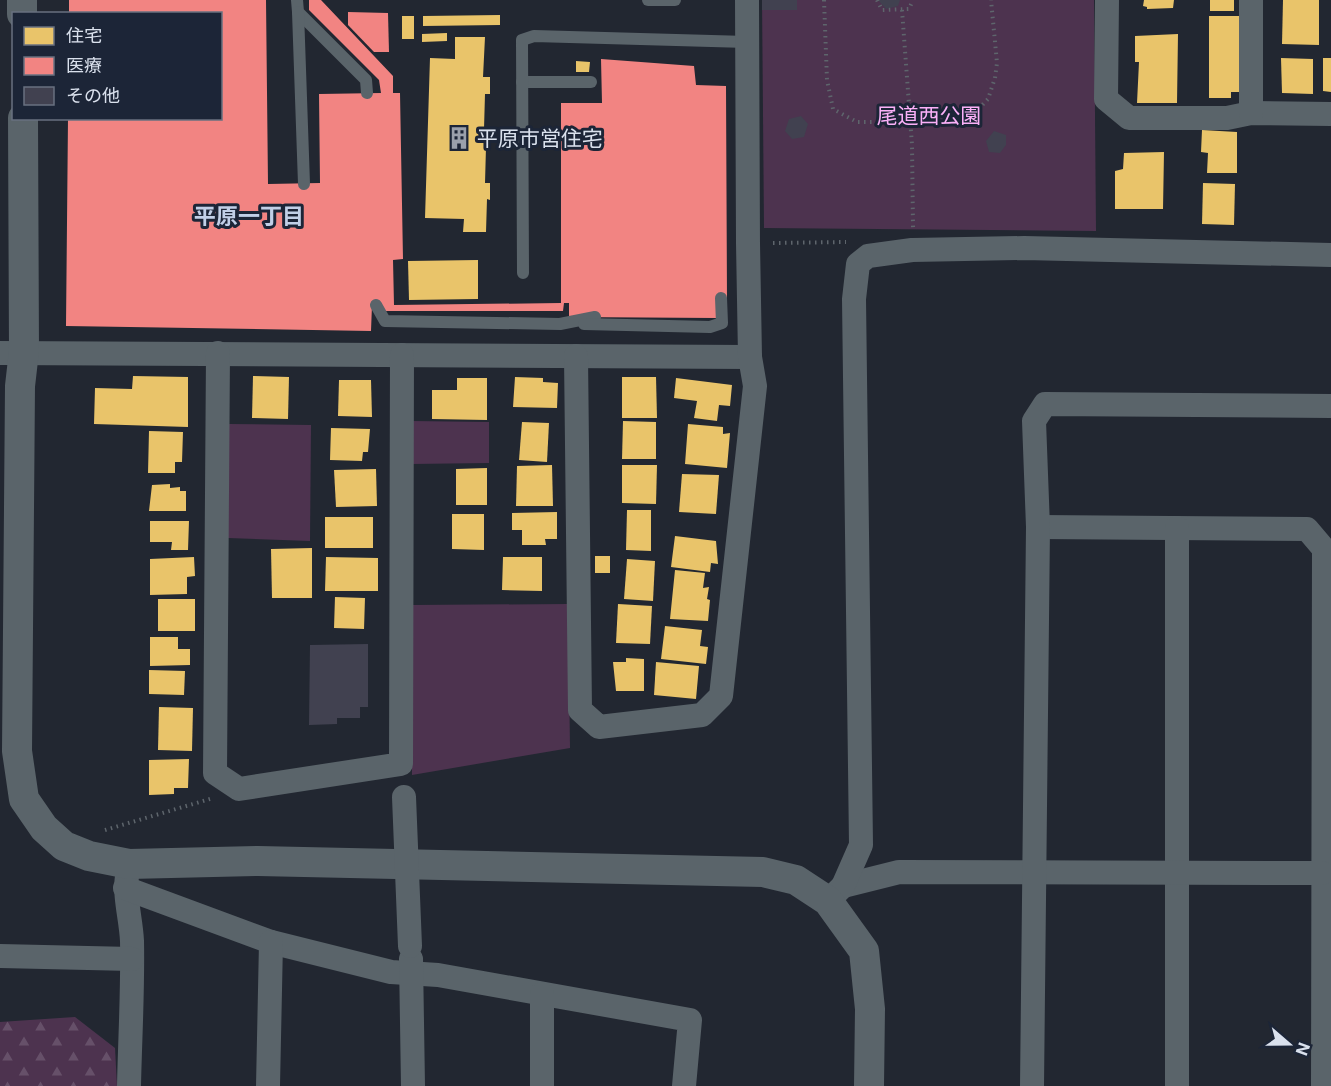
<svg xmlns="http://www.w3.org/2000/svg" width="1331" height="1086" font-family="Inter,'Noto Sans JP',sans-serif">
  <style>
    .green { fill: #4d334f }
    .forest { fill: url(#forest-firs) }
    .homes { fill: #e9c46a }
    .health { fill: #f28482 }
    .building { fill: #414150 }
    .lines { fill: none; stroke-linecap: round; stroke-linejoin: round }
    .path { stroke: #5e656c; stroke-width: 4; stroke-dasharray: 1.5 4.5; stroke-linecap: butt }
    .service { stroke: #5a646a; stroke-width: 12 }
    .minor { stroke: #5a646a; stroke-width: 24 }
    .tertiary { stroke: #5a646a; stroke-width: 30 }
    .minor-bridge { stroke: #5a646a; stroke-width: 24 }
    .labels { text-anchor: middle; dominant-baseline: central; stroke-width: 6; stroke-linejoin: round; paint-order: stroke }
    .park-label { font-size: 21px; fill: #fab0f8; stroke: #1c2537 }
    .poi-label { font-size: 21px; fill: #dae1ed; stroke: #1c2537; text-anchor: start }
    .neighbourhood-label { font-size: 22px; font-weight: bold; fill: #c1cfe7; stroke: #1c2537 }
  </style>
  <defs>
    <pattern id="forest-firs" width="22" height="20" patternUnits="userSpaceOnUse" patternTransform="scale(1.5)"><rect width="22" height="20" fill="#4d334f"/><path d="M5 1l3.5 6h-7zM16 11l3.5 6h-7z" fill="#665069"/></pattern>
  </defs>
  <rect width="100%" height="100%" fill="#222731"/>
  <g class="green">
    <path d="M762,0H1094L1096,231L764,228Z"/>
    <path d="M412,421L489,422V463L412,464Z"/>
    <path d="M229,424L311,425L310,541L228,538Z"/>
    <path d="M568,604L570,748L412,775V605Z"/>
  </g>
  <path class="forest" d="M75,1017L115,1048L117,1086H0V1022Z"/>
  <g class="homes">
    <path d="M1144,0H1174L1173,8L1147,9V7L1143,6Z"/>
    <rect x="1210" y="0" width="24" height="11"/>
    <path d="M1283,0H1319V45L1282,44Z"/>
    <path d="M500,15V25L423,26V16Z"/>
    <rect x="402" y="16" width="12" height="23"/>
    <path d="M1209,16H1239V92H1231V98H1209Z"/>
    <path d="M447,33V41L422,42V34Z"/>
    <path d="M1178,34L1177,103H1137L1139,62H1135V36Z"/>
    <path d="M455,37H485L483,77H490V94H485L484,129L490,130V147H486L485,183H490V200L487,199L486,232H463L464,219L425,218L430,58L455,59Z"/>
    <path d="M1281,58L1313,59V94L1282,93Z"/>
    <path d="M1323,58H1331V92L1323,91Z"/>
    <path d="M576,61L590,62L589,72H576Z"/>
    <path d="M1202,130L1237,132V173H1207L1208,153L1201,152Z"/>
    <path d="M1164,152L1163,209H1115V171L1123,169L1124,153Z"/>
    <path d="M1203,183L1235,184L1234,225L1202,224Z"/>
    <path d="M478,260V299L409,300L408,261Z"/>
    <path d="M133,376L188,377V427L94,424L95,388L132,389Z"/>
    <path d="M253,376L289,377L288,419L252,418Z"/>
    <path d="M515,377L543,378V382L558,383L557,408L513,407Z"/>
    <path d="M622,377H656L657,418H622Z"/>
    <path d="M457,378H487V420L432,419V390H457Z"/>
    <path d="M676,378L732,385L730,406L719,405L717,421L694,418L697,401L674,398Z"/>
    <path d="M339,380H371L372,417L338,416Z"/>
    <path d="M623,421L656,422V459H622Z"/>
    <path d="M522,422L549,423L547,462L519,460Z"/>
    <path d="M688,424L723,427V434L730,433L727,468L685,464Z"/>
    <path d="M331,428L370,429L368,452H363L362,461L330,460Z"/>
    <path d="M149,431L183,432L182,462H175V473H148Z"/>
    <path d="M552,465L553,506H516L517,466Z"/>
    <path d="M622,465H657L656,504L622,503Z"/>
    <path d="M487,468V505H456V469Z"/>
    <path d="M376,469L377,506L336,507L334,470Z"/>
    <path d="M682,474L719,475L716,514L679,512Z"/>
    <path d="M170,484V488L180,487V491H186V511H149L152,485Z"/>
    <path d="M627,510H651V551L626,550Z"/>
    <path d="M557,512V539H545L546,545H522V530H512V513Z"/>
    <path d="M452,514H484V550L452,549Z"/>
    <rect x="325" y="517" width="48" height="31"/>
    <path d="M150,521H189L188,550H171L172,542H150Z"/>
    <path d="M675,536L716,541L718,564L711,563L710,572L671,567Z"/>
    <path d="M312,548V598H272L271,549Z"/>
    <rect x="595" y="556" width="15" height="17"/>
    <path d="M194,557L195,576L187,577V594L150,595V559Z"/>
    <path d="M326,557L378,558V591H325Z"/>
    <path d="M503,557H542V591L502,590Z"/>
    <path d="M627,559L655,561L653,601L624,599Z"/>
    <path d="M675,570L705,573L703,588L709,587L707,599L710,600L708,621L670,619Z"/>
    <path d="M335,597L365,598L364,629L334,628Z"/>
    <rect x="158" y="599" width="37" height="32"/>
    <path d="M618,604L652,606L650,644L616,643Z"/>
    <path d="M665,626L702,630L700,646L708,647L706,664L661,659Z"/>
    <path d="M150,637H178V649H190V665L150,666Z"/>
    <path d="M626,658L644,659V691H616L613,662H626Z"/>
    <path d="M656,662L699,666L696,699L654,695Z"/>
    <path d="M149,670L185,671L184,695L149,694Z"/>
    <path d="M159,707L193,708L192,751L158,750Z"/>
    <path d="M189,759L188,788H174V794L149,795V760Z"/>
  </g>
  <g class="health">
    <path d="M69,0H266L268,184L320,183L319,94L381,93L379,80L309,10V0H321L393,76V93H400L403,259L393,260L394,305L561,303V103H602L601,59L694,66L696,85L726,86L727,299H716V318L569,317V303H564L563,311H383L372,305L371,331L66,326L68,118H220V14H69Z"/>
    <path d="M348,12L388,13L389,52H374L348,25Z"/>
  </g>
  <g class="building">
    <rect x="762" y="0" width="35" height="10"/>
    <path d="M878,0H900L898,6L886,9Z"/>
    <path d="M801,116L808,124L804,137L792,139L785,131L789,119Z"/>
    <path d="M994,131L1006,135V145L1000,153L989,152L986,141Z"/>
    <path d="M368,644V707H360V718H337V724L309,725L310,645Z"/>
  </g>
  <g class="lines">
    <g class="path">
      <path d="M824,0L827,80L833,109L857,122H966L988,99L995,78L997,63L991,0"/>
      <path d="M877,0L882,10L909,9L913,0"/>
      <path d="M902,10L912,145L913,228"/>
      <path d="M773,243L846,242"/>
      <path d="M105,830L210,799"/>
    </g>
    <g class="service">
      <path d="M297,0L298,12L366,80L367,93"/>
      <path d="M648,0H675"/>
      <path d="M298,12L304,184"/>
      <path d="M522,82H591"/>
      <path d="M523,273L522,40L534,36L747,42"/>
      <path d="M376,305L385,321L560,324L595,317"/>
      <path d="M584,324L710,327L722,323L721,298"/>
    </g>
    <g class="minor">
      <path d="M1107,0L1106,99L1129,118H1227L1251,113L1331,114"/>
      <path d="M1251,0V113"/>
      <path d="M0,353L750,357"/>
      <path d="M218,353L215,773L239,789L401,764L402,355"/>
      <path d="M576,356L580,710L599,727L702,715L721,696L755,386L750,357L748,243L747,0"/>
      <path d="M1038,527L1307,529L1324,549L1323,1086"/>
      <path d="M1177,528V1086"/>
      <path d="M127,876C124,897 131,919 132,941C133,989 130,1038 129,1086"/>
      <path d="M843,886L899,872L1322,873"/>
      <path d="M125,888L271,942L391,972L438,975L690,1020L684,1086"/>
      <path d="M828,901L843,886L861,845L854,299L858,264L868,256L912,250L1024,248L1331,255"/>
      <path d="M0,956L132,959"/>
      <path d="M411,959L413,1086"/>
      <path d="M268,1086L271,942"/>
      <path d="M542,1086V994"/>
      <path d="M1032,1086L1038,527L1034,421L1045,404L1331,406"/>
    </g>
    <g class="tertiary">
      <path d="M22,0V14"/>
      <path d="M23,118L24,351L20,386L17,751L24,799L44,828L64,846L89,856L129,864L258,861L763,872L796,880L828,901L864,951L870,1009L869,1086"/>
    </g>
    <path class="minor-bridge" d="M404,797L410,946"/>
  </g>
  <defs>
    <g id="building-bare" transform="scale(1.8)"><path d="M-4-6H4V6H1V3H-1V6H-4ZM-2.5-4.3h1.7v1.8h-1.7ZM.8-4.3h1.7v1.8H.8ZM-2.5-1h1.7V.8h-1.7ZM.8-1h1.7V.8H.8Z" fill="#9aa0ab" stroke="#1c2537" stroke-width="2.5" paint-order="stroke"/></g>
  </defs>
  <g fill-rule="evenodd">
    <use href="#building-bare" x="459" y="138"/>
  </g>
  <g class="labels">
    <g class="park-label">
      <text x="929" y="115">尾道西公園</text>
    </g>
    <g class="poi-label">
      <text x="477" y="138">平原市営住宅</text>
    </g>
    <g class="neighbourhood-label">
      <text x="249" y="216">平原一丁目</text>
    </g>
  </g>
  <rect x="12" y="12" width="210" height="108" fill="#1c2537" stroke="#687080" stroke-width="1.5"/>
  <rect x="24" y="27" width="30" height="18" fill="#e9c46a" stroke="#687080" stroke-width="1.5"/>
  <text x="66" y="42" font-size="18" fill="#dae1ed">住宅</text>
  <rect x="24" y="57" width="30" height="18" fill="#f28482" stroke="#687080" stroke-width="1.5"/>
  <text x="66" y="72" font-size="18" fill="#dae1ed">医療</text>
  <rect x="24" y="87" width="30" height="18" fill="#414150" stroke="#687080" stroke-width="1.5"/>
  <text x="66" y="102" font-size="18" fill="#dae1ed">その他</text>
  <g transform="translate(1289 1044) rotate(110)" stroke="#1c2537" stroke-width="4.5" paint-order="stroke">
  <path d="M0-4.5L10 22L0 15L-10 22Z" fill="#dae1ed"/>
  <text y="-9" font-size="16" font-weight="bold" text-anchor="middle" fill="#dae1ed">N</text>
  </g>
</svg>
